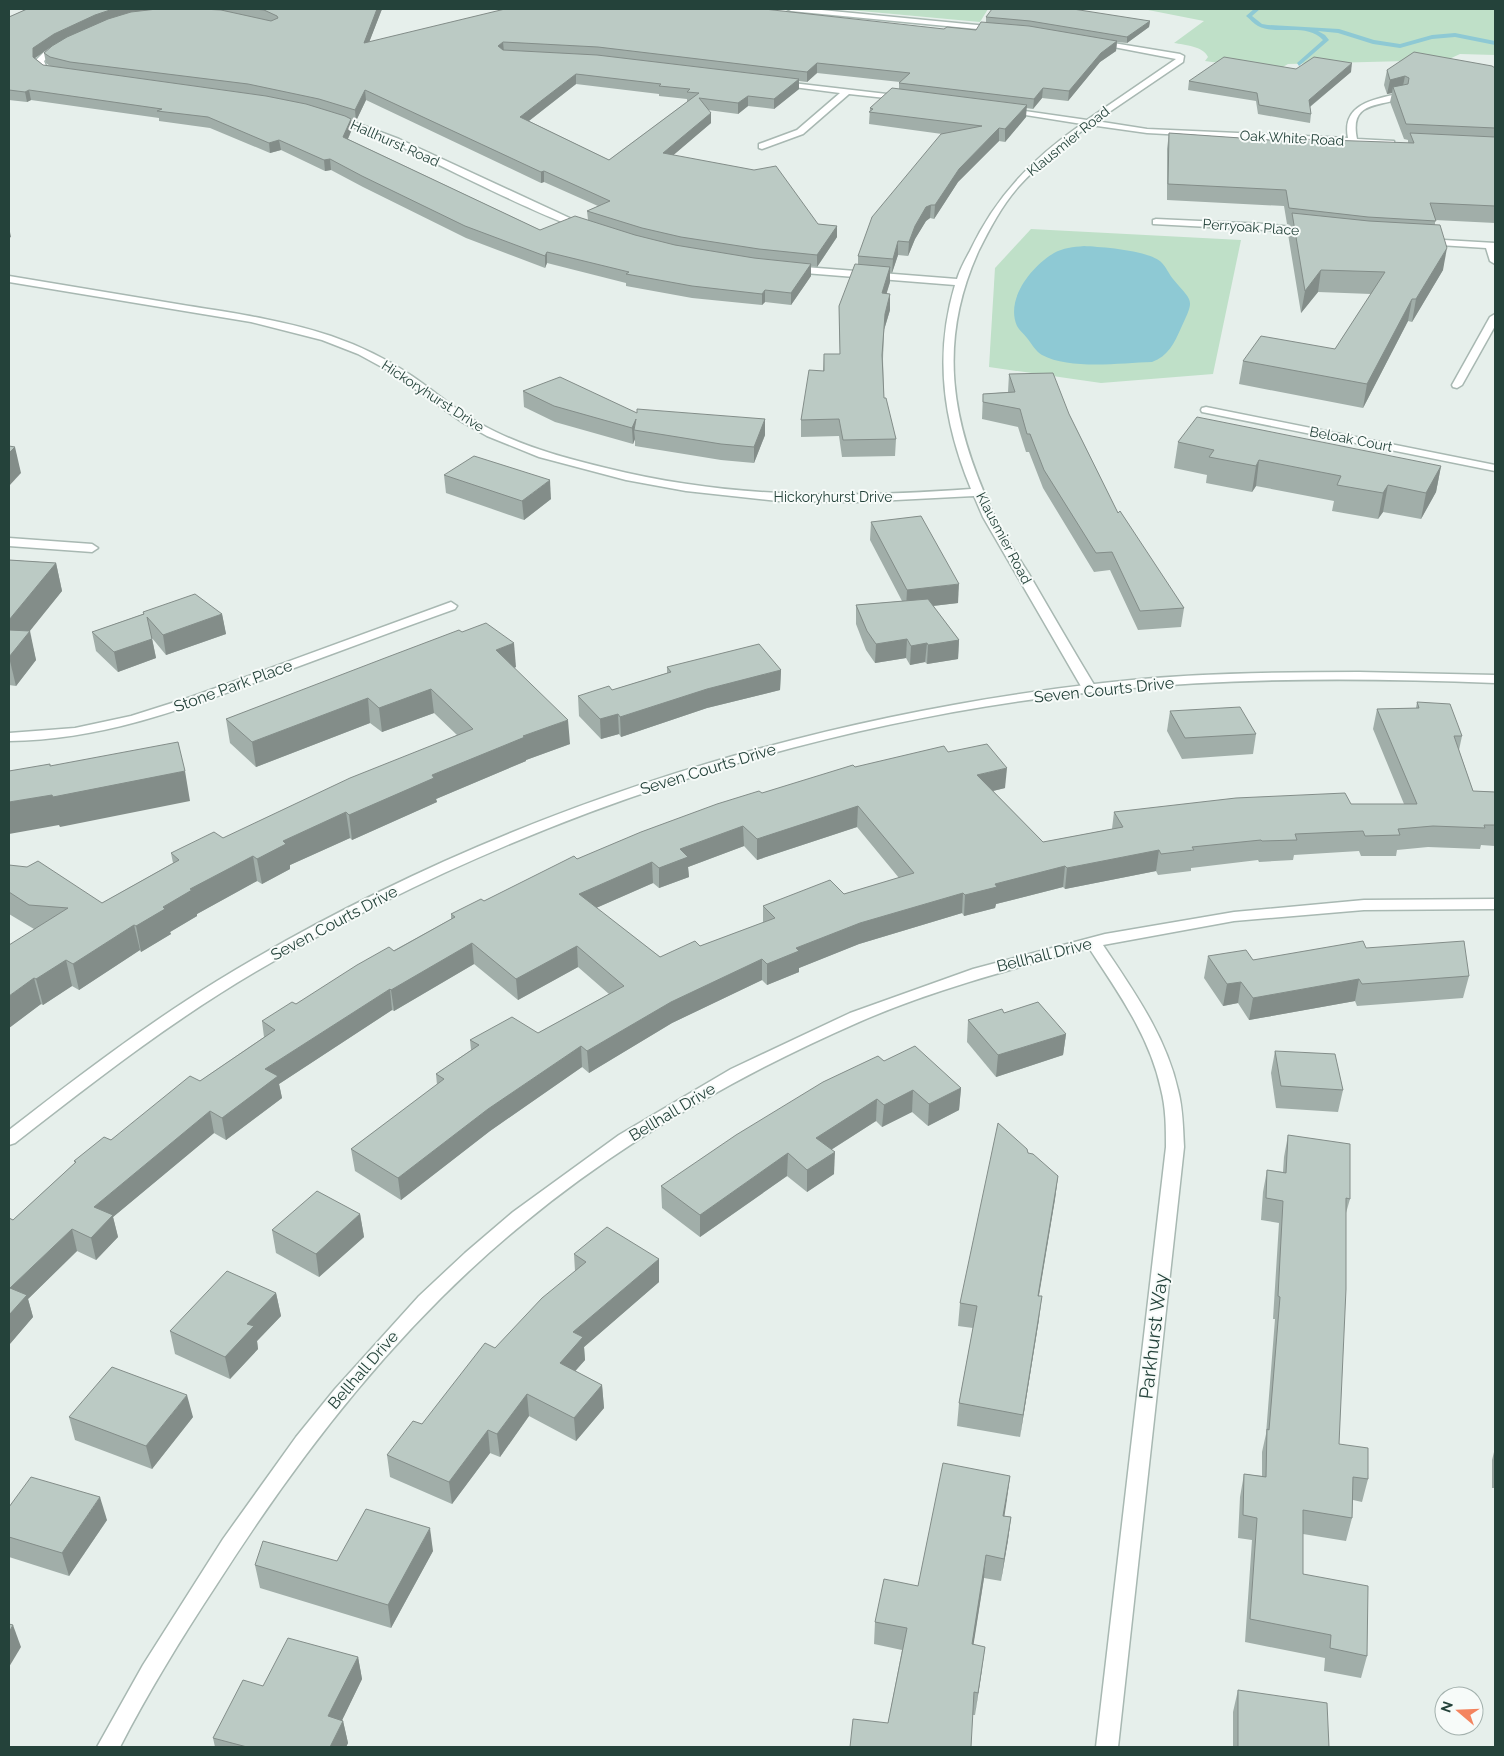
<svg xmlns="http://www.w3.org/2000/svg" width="1504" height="1756" font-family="Raleway,sans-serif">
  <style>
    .green { fill: #bfe0c8 }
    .water { fill: #8ec9d4 }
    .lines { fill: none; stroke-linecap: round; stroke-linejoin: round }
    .stream { fill: #8ec9d4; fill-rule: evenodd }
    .minor-casing { stroke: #a8b8b2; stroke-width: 3 }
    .tertiary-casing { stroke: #a8b8b2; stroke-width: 3 }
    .minor { fill: #fff; fill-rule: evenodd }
    .tertiary { fill: #fff; fill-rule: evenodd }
    .wall { fill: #a1aea9; fill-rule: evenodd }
    .shaded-wall { fill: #838d89 }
    .building { fill: #bbcac4; stroke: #838d89; fill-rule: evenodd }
    .labels { text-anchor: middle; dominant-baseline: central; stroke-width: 4; stroke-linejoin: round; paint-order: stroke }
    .far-street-label { font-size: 14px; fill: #24423a; stroke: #f7fbf9 }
    .street-label { font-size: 16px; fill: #24423a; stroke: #f7fbf9 }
    .near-street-label { font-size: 19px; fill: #24423a; stroke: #f7fbf9 }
  </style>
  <rect width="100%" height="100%" fill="#e6efeb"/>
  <g class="green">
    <path d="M839,9H988L980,22Z"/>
    <path d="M1143,9H1495V55L1460,54L1447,60L1288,64L1276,71L1205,61L1208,57C1203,46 1185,45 1174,43L1204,21Z"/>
    <path d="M1031,229L1241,240L1213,374L1101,383L989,367L995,268Z"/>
  </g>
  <path class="water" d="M1084,246C1101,247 1150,250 1162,263C1166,267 1169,274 1173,279C1193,303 1195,298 1181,328C1174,344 1168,356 1152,362C1120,363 1070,370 1042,355C1036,352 1031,343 1027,338C1024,334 1019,330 1017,326C1005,299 1032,266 1054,253C1063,248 1073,247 1084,246Z"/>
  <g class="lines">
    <path class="stream" d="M1254,9H1260L1252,16L1262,24L1268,25L1339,29L1374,40L1400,44L1432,35L1455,33L1495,41V45L1455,37L1432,39L1400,48L1373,44L1338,33L1318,31L1325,35L1329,40L1299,66L1297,63L1323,40C1307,22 1278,36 1258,26C1254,24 1250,19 1246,16Z"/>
    <g class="minor-casing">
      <g id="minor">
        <path d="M787,9H811L998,27L1002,29L998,31L791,11Z"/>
        <path d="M1095,40L1180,54L1184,56L1183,62L1096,121L1147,129L1348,138C1341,103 1376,99 1402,93L1406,95C1386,109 1348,97 1357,139L1394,141V145L1391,146L1147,133L1090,125C1065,143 1040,163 1019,186C1002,205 990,228 979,250C936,344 952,425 994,515C1004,536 1017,555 1029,574C1051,612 1073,650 1096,688L1089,692L1082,688L983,517L974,496L857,502L778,501L686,491L626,480L539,457L487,436L462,422L391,372L358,354L322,340L251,322L9,282V276C67,286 125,295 183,305C233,313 283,320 331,336C360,346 387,359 412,376C440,395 465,418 496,432C531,449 569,459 606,468C731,499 845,498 971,489C943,421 934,355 955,285L792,272L787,269L792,266L957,279C960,269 965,260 970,251C996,196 1032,159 1082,124L1006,112H1003V108L1087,120L1176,59L1098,44L1094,42Z"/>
        <path d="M59,44L66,46L53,53L44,61L46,66L60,73L56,75C46,73 38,71 36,60L47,49Z"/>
        <path d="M775,81L904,96L908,98L904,100L849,94L803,134L762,149L759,148V144L797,130L840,93L778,85H775Z"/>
        <path d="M329,115H335L399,139L589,227L587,229C570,232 421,155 393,143C372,134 351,126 329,119Z"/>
        <path d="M1156,219L1265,224L1309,229L1314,232L1309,235L1265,230L1153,224V220Z"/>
        <path d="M1427,239L1495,243V264L1490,261L1486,248L1424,244L1422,242Z"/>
        <path d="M1495,314V326L1462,385L1457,388L1453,387L1452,385L1490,317Z"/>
        <path d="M1206,407L1495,465V471L1202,412L1201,410L1202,408Z"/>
        <path d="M9,538L92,544L98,548L92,552L9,546Z"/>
        <path d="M451,602L457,606L455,609C393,631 332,654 270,677C184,709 101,740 9,741V733L75,728L131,716L191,697Z"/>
        <path d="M1495,899V909L1364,910L1234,921L1103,945C1133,990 1166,1036 1178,1090C1183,1109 1183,1128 1184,1147L1118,1747H1096L1166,1147C1166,1128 1166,1108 1161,1089C1150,1037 1118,992 1089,948C1012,969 933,990 859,1022C740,1074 625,1140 524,1223C401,1323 302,1451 217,1584C182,1637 149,1691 120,1747H97L143,1665L223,1539L296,1437L335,1389L419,1296L465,1253L513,1212L619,1135L731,1069L850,1013L973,969L1105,934L1234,912L1364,900Z"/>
      </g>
    </g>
    <g class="tertiary-casing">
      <path id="tertiary" d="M1359,672L1495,675V683C1371,678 1245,677 1121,689C817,718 518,817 255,972C170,1022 92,1083 15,1143L9,1145V1130C76,1078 144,1026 217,981C485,817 792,718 1103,683C1188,673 1274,672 1359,672Z"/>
    </g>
    <use href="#minor" class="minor"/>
    <use href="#tertiary" class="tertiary"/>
  </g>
  <g class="wall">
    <path d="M27,9H382L369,42L944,29L976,30L986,22V17L1150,21L1149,27L1127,43L1117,42L1116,51L1100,62L1068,101L1042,98L1033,109L1026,108V117L1005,142L999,141L958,182L934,219L930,218L926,221L915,239L908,256L898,255L892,273H890V282L886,294H890V310L884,330L883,359L884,398L896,439L895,456L842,457L839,436L801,437V420L823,371L824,354H840L839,306L858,264V256L942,134L869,124L870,108L899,89V83L900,82L817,73L807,82L799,81V89L774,109L748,106L738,114L708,110L711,123L673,155L818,224L837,226V237L817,267L811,266V276L791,305L765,302L762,305L692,298L626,286V283L547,263L545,268L466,238L363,187L331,170L325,171L281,150L270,153L210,128L159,121V118L31,100L27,102L9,100V17ZM50,47L44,53L46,63L50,66L43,65L35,58ZM576,84L659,94V96L687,99V102L609,160L529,121ZM366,100L541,183L544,182L598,206L587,211L588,220L540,230L348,139L352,129L351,119L356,121Z"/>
    <path d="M1495,68V223L1435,220V225L1443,270L1412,322L1408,321L1363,408L1239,384L1243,361L1335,349L1371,294L1318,292L1301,313L1288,234L1290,225L1287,224L1284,206L1167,200V149L1169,133L1298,142L1408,143V140L1404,139L1390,102L1392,93L1387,94L1384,85L1387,70Z"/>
    <path d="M1296,69L1351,72L1310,107L1311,114L1310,123L1258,114L1256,101L1188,90L1189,81Z"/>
    <path d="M1009,374L1069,414L1118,513L1184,608L1181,627L1138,630L1110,570L1094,572L1043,488L1029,452H1026L1018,427L982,419L983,394L1008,392Z"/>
    <path d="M523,391L637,413L765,419V435L754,463L721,460L635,446V439L633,444L555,422L524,407Z"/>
    <path d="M1178,442L1441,466L1436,492L1421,519L1383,512L1378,519L1332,511L1334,501L1256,486L1252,492L1206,483L1207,475L1174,468Z"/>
    <path d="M444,475L551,499L524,520L446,493Z"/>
    <path d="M871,522L958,603L933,606L959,640L958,659L927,664L925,662L910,665L906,658L875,663L866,650L856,624V605L902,601L870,540Z"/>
    <path d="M9,560L56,563L62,591L29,631L36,660L16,686L9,685Z"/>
    <path d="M143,612L222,614L226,634L166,655L152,638L156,658L118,672L96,651L92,632L143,614Z"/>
    <path d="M462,632L516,667L514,668L570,744L526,760V761L436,799L437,802L352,840L350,838L290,865V869L262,884L257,881L197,914V916L170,932L171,934L141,952L140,950L79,990L72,986L43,1005L41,1004L9,1028L34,929L9,914V865L102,903L173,863L171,853L223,838L457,735L434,713L382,732L370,723L256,767L230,743L226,719Z"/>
    <path d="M667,667L781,670L780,690L707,708L621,737L619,734L601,739L579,716L578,696L612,690L667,673Z"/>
    <path d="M1417,702L1462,736L1459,750L1473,791L1495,792V846L1481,845L1480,849L1428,847L1397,850L1396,856H1361L1359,851L1294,855L1293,860L1259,862L1258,860L1191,868V871L1158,875L1156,871L1065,889L1063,887L996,904L995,908L964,916L962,913L859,944L799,968V972L767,985L762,980L672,1023L589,1073L582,1067L490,1131L401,1200L355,1171L351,1149L437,1085L436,1074L471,1050L470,1040L538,1033L609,994L578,967L518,1000L474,964L394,1011L392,1010L279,1084L282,1098L226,1140L214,1133L113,1217L118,1237L96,1260L77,1251L28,1299L33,1317L9,1345V1218L13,1220L75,1163L74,1161L111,1140L200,1081L264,1037L262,1021L296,1004L451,919V914L484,901L577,859L762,793L855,767L948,752L1005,788L993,791L1043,842L1112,829L1114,812L1351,804H1404L1373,729L1377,709L1416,708ZM857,827L899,878L844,894L763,906V923L700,946L660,957L596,908L653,883L659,888L689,877L688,867L744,846L757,860Z"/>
    <path d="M1170,711L1256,734L1253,754L1182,759L1167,731Z"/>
    <path d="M1366,948L1469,976L1463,998L1357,1006L1355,1001L1249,1020L1238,1003L1223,1006L1204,978L1208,956L1253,960Z"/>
    <path d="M1004,1013L1066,1034L1063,1055L996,1077L967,1042L968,1020Z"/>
    <path d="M1275,1051L1343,1090L1338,1112L1276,1108L1271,1073Z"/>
    <path d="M884,1061L961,1088L959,1110L928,1126L912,1112L882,1127L876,1121L831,1150L834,1174L807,1192L787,1176L700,1237L662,1208L661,1186Z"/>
    <path d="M1288,1135L1350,1199L1346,1213L1339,1444L1368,1479L1362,1502L1353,1500L1352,1518L1346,1541L1303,1534V1574L1367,1656L1361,1678L1324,1671L1325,1658L1245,1642L1252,1540L1238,1538L1240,1497L1244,1474L1262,1476V1452L1266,1434L1275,1319H1273L1279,1223L1261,1220L1263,1192L1267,1170L1283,1172L1284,1157Z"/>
    <path d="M1028,1153L1058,1176L1055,1199L1039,1296V1319L1020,1437L957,1426L959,1403L973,1328L958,1326L960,1303Z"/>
    <path d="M360,1214L364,1237L319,1277L276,1253L272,1230Z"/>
    <path d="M574,1254L659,1259V1282L584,1347L585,1360L575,1371L602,1385L604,1408L576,1441L529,1416L500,1457L490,1453L452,1504L390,1477L387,1455L422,1424L495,1348L575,1271Z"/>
    <path d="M276,1293L281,1316L257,1341L258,1349L230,1379L175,1354L170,1331Z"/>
    <path d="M69,1417H193L152,1469L75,1440Z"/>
    <path d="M1495,1448V1488H1492V1460Z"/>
    <path d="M1010,1476L1004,1516L1011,1517L1008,1540L1001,1581L984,1578L973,1645L982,1669L975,1715H973L888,1723L902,1650L874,1644L875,1622L918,1586Z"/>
    <path d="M9,1507L107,1520L69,1576L9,1557Z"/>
    <path d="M433,1551L391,1628L260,1588L255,1565L337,1561Z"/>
    <path d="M358,1657L362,1679L342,1720L343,1721L348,1743L346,1747H215L213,1738L263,1686Z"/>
    <path d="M1238,1690L1329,1747H1233V1712Z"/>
  </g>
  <g class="shaded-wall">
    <path d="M113,9H156L55,44L35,58V66L33,57V48L54,34L95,15Z"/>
    <path d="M377,9H382L365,53L364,43Z"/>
    <path d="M1150,21L1149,27L1127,43V37Z"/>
    <path d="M1117,41L1116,51L1100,62L1068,101L1069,91L1101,53Z"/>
    <path d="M503,42L504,52L498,46Z"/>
    <path d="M817,63V73L807,82V72Z"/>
    <path d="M1352,63L1351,72L1307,109L1309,100Z"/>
    <path d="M576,74V84L521,127L520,117Z"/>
    <path d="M1405,76L1402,91L1393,87L1392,93L1387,94L1390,80Z"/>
    <path d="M799,79V89L774,109V99Z"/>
    <path d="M1043,88L1042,98L1033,109L1034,99Z"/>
    <path d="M29,90L31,100L27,102L25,92Z"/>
    <path d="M365,90L366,100L356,121L355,110Z"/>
    <path d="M748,96V106L738,114V103Z"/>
    <path d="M1027,105L1026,117L1005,142V129Z"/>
    <path d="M711,113V123L663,164V153Z"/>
    <path d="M351,119L352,129L344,148L343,137Z"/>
    <path d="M999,128V141L958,182L934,219L935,205L959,169Z"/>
    <path d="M279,140L281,150L270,153L269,143Z"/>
    <path d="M330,159L331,170L325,171L324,160Z"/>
    <path d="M544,171V182L541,183V172Z"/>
    <path d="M931,205L930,218L926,221L915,239L908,256L909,242L915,226L926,207Z"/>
    <path d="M837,226V237L817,267V255Z"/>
    <path d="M9,227L11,237L9,238Z"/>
    <path d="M898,241V255L892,273L893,259Z"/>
    <path d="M1447,248L1443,270L1412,322L1416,299Z"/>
    <path d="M547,252V263L545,268V256Z"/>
    <path d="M811,264V276L791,305V293Z"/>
    <path d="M890,267V282L882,309V293Z"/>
    <path d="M1321,270L1318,292L1301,313L1305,291Z"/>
    <path d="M765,290V302L762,305V294Z"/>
    <path d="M890,294V310L884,330L882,371L885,314Z"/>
    <path d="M1412,299L1408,321L1363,408L1367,384Z"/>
    <path d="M636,419L634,430L635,439L633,444L632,428Z"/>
    <path d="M765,419V435L754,463V447Z"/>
    <path d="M15,447L21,473L9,486V453Z"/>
    <path d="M1259,460L1256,486L1252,492L1256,466Z"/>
    <path d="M1441,466L1436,492L1421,519L1426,493Z"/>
    <path d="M550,480L551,499L524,520L522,501Z"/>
    <path d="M1388,485L1383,512L1378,519L1383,493Z"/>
    <path d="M56,563L62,591L9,657V620Z"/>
    <path d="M959,584L958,603L906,609L907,590Z"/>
    <path d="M222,614L226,634L166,655L163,635Z"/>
    <path d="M30,631L36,660L16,686L9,657Z"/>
    <path d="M152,639L156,658L118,672L114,652Z"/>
    <path d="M907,639L906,658L875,663L876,644Z"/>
    <path d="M959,640L958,659L927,664L928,645Z"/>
    <path d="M514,643L516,667L498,674L496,650Z"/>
    <path d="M927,643L925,662L910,665L911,646Z"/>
    <path d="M781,670L780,690L707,708L621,737L620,717L707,689Z"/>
    <path d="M431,689L434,713L382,732L379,708Z"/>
    <path d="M368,698L370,723L256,767L252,742Z"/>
    <path d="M618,714L619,734L601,739L600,719Z"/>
    <path d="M568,720L570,744L526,760V761L436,799L437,802L352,840L349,815L432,775L523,736Z"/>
    <path d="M1007,768L1005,788L976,795L977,775Z"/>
    <path d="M185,771L190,801L60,827L59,825L9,834V802Z"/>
    <path d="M858,806L857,827L757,860V839Z"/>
    <path d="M346,812L350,838L290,865V869L262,884L257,859L283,841Z"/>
    <path d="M743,826L744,846L688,867L689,877L659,888V868L680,849Z"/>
    <path d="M1159,850L1156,871L1065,889L1067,868Z"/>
    <path d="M253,856L257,881L197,914V916L170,932L171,934L141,952L136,926L190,889Z"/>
    <path d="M652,862L653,883L580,915L579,894Z"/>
    <path d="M1065,866L1063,887L996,904L995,908L964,916L965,895L995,884Z"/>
    <path d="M963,893L962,913L859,944L799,968V972L767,985V964L796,948L860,923Z"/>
    <path d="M134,925L140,950L79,990L73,964Z"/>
    <path d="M472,943L474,964L394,1011L391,990Z"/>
    <path d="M577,946L578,967L518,1000L516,979Z"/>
    <path d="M762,959V980L672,1023L589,1073L587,1051L671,1002Z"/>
    <path d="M66,960L72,986L43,1005L36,979Z"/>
    <path d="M34,978L41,1004L9,1028V996Z"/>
    <path d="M1359,979L1355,1001L1249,1020L1253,998Z"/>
    <path d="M1241,982L1238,1003L1223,1006L1227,984Z"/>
    <path d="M390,989L392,1010L279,1084L282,1098L226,1140L222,1118L265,1069Z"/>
    <path d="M1066,1034L1063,1055L996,1077L998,1055Z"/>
    <path d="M581,1046L582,1067L490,1131L401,1200L398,1178L488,1109Z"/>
    <path d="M961,1088L959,1110L928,1126L929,1104Z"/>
    <path d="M913,1090L912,1112L882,1127L884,1105Z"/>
    <path d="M877,1099L876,1121L815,1160L816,1138Z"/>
    <path d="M210,1111L214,1133L113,1217L118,1237L96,1260L91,1238L94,1207Z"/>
    <path d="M835,1152L834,1174L807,1192V1170Z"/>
    <path d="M788,1153L787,1176L700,1237V1215Z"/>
    <path d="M1058,1176L1055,1199L1035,1318L1038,1296Z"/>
    <path d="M360,1214L364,1237L319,1277L316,1254Z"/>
    <path d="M72,1229L77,1251L28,1299L33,1317L9,1345L10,1288Z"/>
    <path d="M659,1259V1282L584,1347L585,1360L562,1386L560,1363L573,1332Z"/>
    <path d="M276,1293L281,1316L257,1341L258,1349L230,1379L225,1357L247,1324Z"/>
    <path d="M1042,1296L1039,1319L1020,1437L1023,1415Z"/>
    <path d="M602,1385L604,1408L576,1441L574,1418Z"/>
    <path d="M527,1394L529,1416L500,1457L497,1434Z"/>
    <path d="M187,1395L193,1417L152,1469L146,1446Z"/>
    <path d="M488,1430L490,1453L452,1504L449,1482Z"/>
    <path d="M1010,1476L1007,1499L1001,1539L1003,1516Z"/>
    <path d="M100,1497L107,1520L69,1576L62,1553Z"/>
    <path d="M1011,1517L1008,1540L1001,1581L1004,1559Z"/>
    <path d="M430,1528L433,1551L391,1628L388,1605Z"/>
    <path d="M986,1555L984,1578L970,1667L972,1644Z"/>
    <path d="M13,1625L21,1647L9,1667V1632Z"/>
    <path d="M985,1647L982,1669L975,1715L978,1693Z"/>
    <path d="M358,1657L362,1679L333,1739L328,1716Z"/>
    <path d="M343,1721L348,1743L346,1747H330Z"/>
  </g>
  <g class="building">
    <path d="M27,9H113L95,15L54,34L33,48V57L43,65L266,96L306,104L345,116L351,119L343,137L540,230L575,216L635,235L675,245L754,258L811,264L791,293L765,290L762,294L692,286L626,274L629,272L547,252L545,256L465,226L362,176L330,159L324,160L279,140L269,143L208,117L157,111L162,109L29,90L25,92L9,90V17Z"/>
    <path d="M157,9H202L221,10L271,21L278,18L277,16L264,10L254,9H377L364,43L505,9H764L944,29L947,27L976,30L981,22L1029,26L1117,41L1101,53L1069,91L1043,88L1034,99L899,83L910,73L817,63L807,72L598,47L503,42L498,46L503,50L597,55L799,79L774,99L748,96L738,103L699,98L711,113L663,153L754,170L776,166L818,224L837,226L817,255L759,249L681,237L642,228L587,211L610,201L544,171L541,172L365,90L355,110L319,99L248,84L70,62L50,57L44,53L52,46L67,37L108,19L131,12ZM576,74L661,84L659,86L690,89L687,92L699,93L609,160L520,117Z"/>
    <path d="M992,9H1073L1150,21L1127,37L1030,21L986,17Z"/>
    <path d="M1414,52L1492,66L1495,68V128L1406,124L1393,87L1408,84L1409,78L1405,76L1390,80L1387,70Z"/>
    <path d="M1224,57L1296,69L1314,57L1352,63L1309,100L1311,114L1259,105L1257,93L1189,81Z"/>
    <path d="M892,88L1027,105L1005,129L999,128L959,169L935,205H931L926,207L915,226L909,242L898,241L893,259L858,256L872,217L941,134L982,126L869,112L873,109L870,108Z"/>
    <path d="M1169,133L1298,142L1299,139L1414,143L1410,133L1495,137V206L1430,203L1436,221L1368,217L1289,208L1286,190L1168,184Z"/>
    <path d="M1292,213L1369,221L1440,225L1447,248L1416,299H1412L1367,384L1243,361L1261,336L1335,349L1385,272L1321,270L1305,291Z"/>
    <path d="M855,264L890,267L882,293L890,294L885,314L882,355L884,398H886L896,439L843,440L839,419L801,420L809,370L824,371V354H840L839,306Z"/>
    <path d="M1053,373L1069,414L1118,513L1120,511L1184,608L1140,611L1112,552L1096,553L1044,470L1030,434H1027L1020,409L983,402V394L1015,392L1009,374Z"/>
    <path d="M560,377L637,413V409L765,419L754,447L721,444L634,430L636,419L632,428L554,406L523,391Z"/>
    <path d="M1197,417L1441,466L1426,493L1388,485L1383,493L1337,485L1341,476L1259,460L1256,466L1209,457L1214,450L1178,442Z"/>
    <path d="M9,446L15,447L9,453Z"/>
    <path d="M474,456L550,480L522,501L444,475Z"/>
    <path d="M921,516L959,584L907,590L871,522Z"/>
    <path d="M9,560L56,563L9,620Z"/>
    <path d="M195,594L222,614L163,635L147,617L152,639L114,652L92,632L144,614L143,612Z"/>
    <path d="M928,599L959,640L928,645L927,643L911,646L907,639L876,644L867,631L856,605Z"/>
    <path d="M486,623L514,643L496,650L568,720L523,736L525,737L432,775L434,778L349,815L346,812L283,841L286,844L257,859L253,856L190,889L192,890L163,907L165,909L136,926L134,925L73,964L66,960L36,979L34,978L9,996V945L68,908L29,905L9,892V865L27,867L38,861L102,903L179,860L171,853L214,832L223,838L350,778L473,729L431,689L379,708L368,698L252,742L226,719L385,658L459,630L462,632Z"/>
    <path d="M9,630L30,631L9,657Z"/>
    <path d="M759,644L781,670L707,689L620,717L618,714L600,719L578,696L609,686L612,690L671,672L667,667Z"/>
    <path d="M1417,702L1450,704L1462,736H1454L1473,791L1495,792V825H1484L1485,828L1433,826L1398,829L1400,835L1365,836L1363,831L1295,834L1297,840L1262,841L1261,840L1192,847L1194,850L1161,854L1159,850L1067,868L1065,866L995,884L997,887L965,895L963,893L860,923L796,948L799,951L767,964L762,959L671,1002L587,1051L581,1046L488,1109L398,1178L351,1149L444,1079L436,1074L479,1045L470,1040L512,1017L538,1033L624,986L577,946L516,979L472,943L391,990L390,989L265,1069L278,1076L222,1118L210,1111L94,1207L113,1215L91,1238L72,1229L10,1288L27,1295L9,1315V1218L13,1220L76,1162L74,1161L104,1137L111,1140L190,1076L200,1081L275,1030L262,1021L292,1002L296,1004L357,965L389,947L394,951L455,917L451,914L481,899L484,901L574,856L577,859L641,832L717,804L759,791L762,793L853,765L855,767L944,746L948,752L987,744L1007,768L977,775L1043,842L1123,827L1114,812L1236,798L1345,793L1351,804H1417L1377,709L1419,708ZM858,806L914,873L844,894L830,880L763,906L775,918L700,946L695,941L660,957L579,894L652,862L659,868L688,857L680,849L743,826L757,839Z"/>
    <path d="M1240,707L1256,734L1185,738L1170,711Z"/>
    <path d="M178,742L185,771L53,797L52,795L9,802V771L50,764V766Z"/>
    <path d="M1363,941L1366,948L1464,941L1469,976L1362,984L1359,979L1253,998L1241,982L1227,984L1208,956L1246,950L1253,960Z"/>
    <path d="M1038,1002L1066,1034L998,1055L968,1020L1002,1009L1004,1013Z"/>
    <path d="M915,1046L961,1088L929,1104L913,1090L884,1105L877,1099L816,1138L835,1152L807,1170L788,1153L700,1215L661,1186L736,1135L823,1082L878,1056L884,1061Z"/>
    <path d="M1275,1051L1335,1054L1343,1090L1281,1086Z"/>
    <path d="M998,1123L1027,1149L1028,1153L1033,1154L1058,1176L1038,1296H1042L1023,1415L959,1403L977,1306L960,1303Z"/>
    <path d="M1288,1135L1350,1144V1199L1346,1198V1289L1339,1444L1368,1448V1479L1353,1477L1352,1518L1303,1510V1574L1368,1586L1367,1656L1330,1648L1331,1635L1250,1619L1257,1518L1243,1515L1244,1474L1266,1477L1267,1429L1269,1430L1280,1297L1278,1296L1283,1201L1266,1198L1267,1170L1286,1173Z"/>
    <path d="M317,1191L360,1214L316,1254L272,1230Z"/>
    <path d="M607,1227L659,1259L573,1332L583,1337L560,1363L602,1385L574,1418L527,1394L497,1434L488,1430L449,1482L387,1455L413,1421L422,1424L485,1343L495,1348L542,1298L586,1262L574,1254Z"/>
    <path d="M227,1271L276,1293L247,1324L254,1326L225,1357L170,1331Z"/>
    <path d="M112,1367L187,1395L146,1446L69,1417Z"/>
    <path d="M943,1463L1010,1476L1003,1516L1011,1517L1004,1559L986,1555L972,1644L985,1647L978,1693L974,1692L971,1747H850L853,1719L888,1723L907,1628L875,1622L884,1579L918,1586Z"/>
    <path d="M31,1477L100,1497L62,1553L9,1537V1507Z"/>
    <path d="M366,1509L430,1528L388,1605L255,1565L263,1541L337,1561Z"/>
    <path d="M9,1624L13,1625L9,1632Z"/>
    <path d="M288,1638L358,1657L328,1716L343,1721L330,1747H247L213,1738L243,1680L263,1686Z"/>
    <path d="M1238,1690L1327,1703L1329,1747H1238Z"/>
  </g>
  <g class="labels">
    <g class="far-street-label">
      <text transform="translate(1292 138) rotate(3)">Oak White Road</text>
      <text transform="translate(1068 141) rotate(-39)">Klausmier Road</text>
      <text transform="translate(395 143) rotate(24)">Hallhurst Road</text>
      <text transform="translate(1251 227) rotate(4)">Perryoak Place</text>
      <text transform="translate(433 396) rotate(33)">Hickoryhurst Drive</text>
      <text transform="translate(1351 439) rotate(11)">Beloak Court</text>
      <text x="833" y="497">Hickoryhurst Drive</text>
      <text transform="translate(1004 538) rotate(62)">Klausmier Road</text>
    </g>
    <g class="street-label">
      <text transform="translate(233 686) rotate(-20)">Stone Park Place</text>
      <text transform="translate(1104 690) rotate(-6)">Seven Courts Drive</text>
      <text transform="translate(708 769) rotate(-17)">Seven Courts Drive</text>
      <text transform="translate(334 923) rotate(-28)">Seven Courts Drive</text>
      <text transform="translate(1044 955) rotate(-14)">Bellhall Drive</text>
      <text transform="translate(672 1112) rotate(-31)">Bellhall Drive</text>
      <text transform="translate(363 1370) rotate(-49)">Bellhall Drive</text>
    </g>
    <g class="near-street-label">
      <text transform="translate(1153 1336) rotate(-83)">Parkhurst Way</text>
    </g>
  </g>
  <rect width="1504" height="1756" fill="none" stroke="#24423a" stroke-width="20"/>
  <g transform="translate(1459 1711) rotate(289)"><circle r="24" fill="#f7fbf9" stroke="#a3b1ad"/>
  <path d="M0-4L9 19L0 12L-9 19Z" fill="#f4845f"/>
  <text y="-8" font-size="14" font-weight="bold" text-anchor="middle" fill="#24423a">N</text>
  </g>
</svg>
